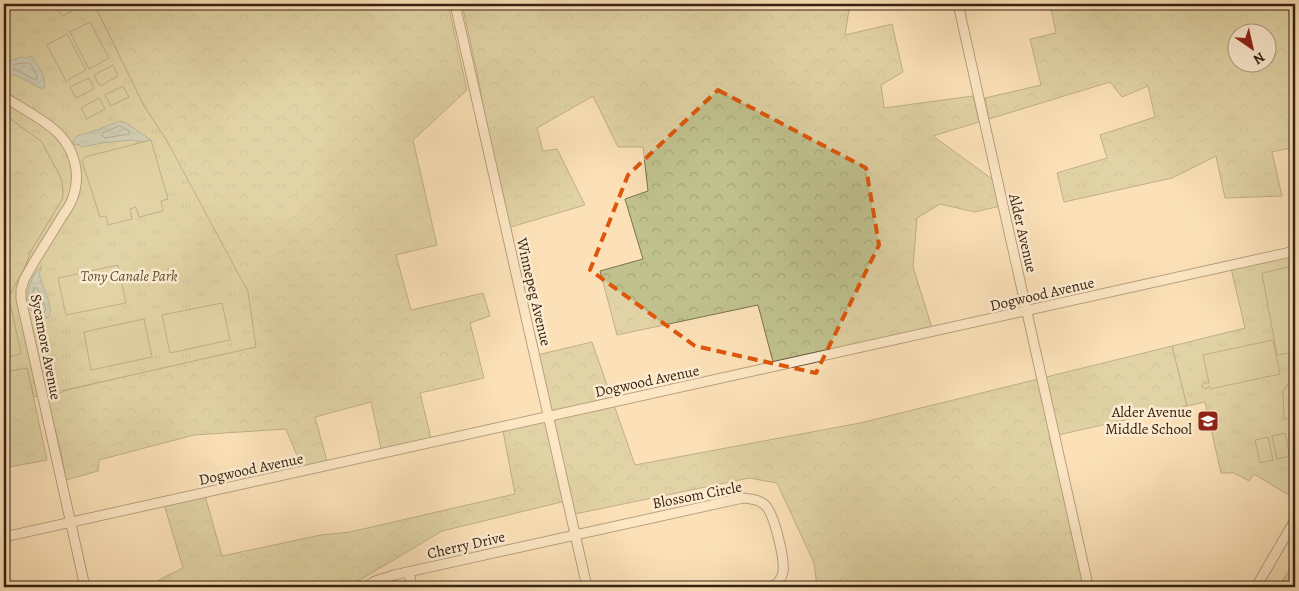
<svg xmlns="http://www.w3.org/2000/svg" width="1299" height="591" font-family="Alegreya,serif">
  <style>
    .forest { fill: url(#forest-crowns); stroke: #7a724f; fill-rule: evenodd }
    .park { fill: url(#park-tufts); stroke: #7a724f }
    .pitch { fill: #c0c28e; stroke: #7a724f }
    .water { fill: url(#water-waves); stroke: #767e74 }
    .lines { fill: none; stroke-linecap: round; stroke-linejoin: round }
    .shore { stroke: #6b6f64; stroke-width: 1 }
    .minor-casing { stroke: #67523a; stroke-width: 11 }
    .minor { stroke: #fdecd1; stroke-width: 9 }
    .marked { fill: none; stroke: #df560c; stroke-width: 4; stroke-dasharray: 10 6; stroke-linejoin: round }
    .labels { text-anchor: middle; dominant-baseline: central; stroke-width: 5; stroke-linejoin: round; paint-order: stroke }
    .street-label { font-size: 15px; fill: #352210; stroke: #fdecd1 }
    .park-label { font-size: 15px; font-style: italic; fill: #5f5236; stroke: #fdecd1 }
    .poi-label { font-size: 15px; fill: #352210; stroke: #fdecd1; text-anchor: end }
  </style>
  <defs>
    <pattern id="forest-crowns" width="20" height="18" patternUnits="userSpaceOnUse" patternTransform="scale(1.25)"><rect width="20" height="18" fill="#c0c28e"/><path d="M2 6a3 3 0 1 1 6 0M12 15a3 3 0 1 1 6 0" fill="none" stroke="#a6a679"/></pattern>
    <pattern id="park-tufts" width="24" height="20" patternUnits="userSpaceOnUse" patternTransform="scale(1.25)"><rect width="24" height="20" fill="#c0c28e"/><path d="M3 7l-1-3M5 7V3M7 7l1-3M15 17l-1-3M17 17v-4M19 17l1-3" fill="none" stroke="#a6a679"/></pattern>
    <pattern id="water-waves" width="16" height="10" patternUnits="userSpaceOnUse" patternTransform="scale(1.25)"><rect width="16" height="10" fill="#a1bcb7"/><path d="M0 5q4-4 8 0t8 0" fill="none" stroke="#8ba19c"/></pattern>
  </defs>
  <rect width="100%" height="100%" fill="#fce1b8"/>
  <filter id="stains"><feTurbulence type="fractalNoise" baseFrequency=".004" numOctaves="4"/><feColorMatrix values="0 0 0 0 .2 0 0 0 0 .09 0 0 0 0 .02 0 0 0 .5 -.17"/></filter>
  <radialGradient id="worn" r=".72"><stop offset=".6" stop-color="#630" stop-opacity="0"/><stop offset="1" stop-color="#630" stop-opacity=".3"/></radialGradient>
  <g class="forest">
    <path d="M55,4H84L63,16L58,11Z"/>
    <path d="M94,4H448L467,90L413,140L437,245L396,255L411,310L483,293L490,316L470,323L484,378L420,393L432,442L382,453L371,402L315,417L328,465L303,470L286,429L194,435L99,460L98,471L66,480L61,452L47,398L67,390L256,346L167,141L144,106Z"/>
    <path d="M462,4H850L845,35L892,24L903,72L881,85L884,108L973,96L979,122L933,136L999,184L1004,205L975,212L940,204L917,218L913,267L933,331L774,366L758,305L617,335L600,271L643,259L625,199L648,191L643,147H618L593,96L537,128L543,151L557,149L585,205L504,229L479,82Z"/>
    <path d="M1050,4H1295V147L1272,152L1282,196L1225,198L1216,156L1172,178L1064,202L1057,173L1107,158L1100,135L1155,117L1148,86L1122,97L1110,82L989,119L985,98L1041,85L1030,39L1056,33ZM1266,32V62H1236V32Z"/>
    <path d="M4,114L42,142L61,178L63,189V198L31,251L25,267L11,293L4,295Z"/>
    <path d="M592,342L635,465L860,423L1172,346L1187,406L1049,437L1075,527L1088,587H817L814,563L777,483L749,478L570,515L566,501L442,531L348,587H153V583L183,568L163,501L204,492L222,556L321,535L350,532L515,494L502,426L546,416L533,356Z"/>
    <path d="M27,367L47,460L4,468V372Z"/>
    <path d="M1295,562V587H1278Z"/>
  </g>
  <g class="park">
    <path d="M4,4H55L58,11L63,16L84,4H94L144,106L167,141L248,292L256,347L34,397L27,368L4,372V295L11,293L25,267L31,251L63,198V189L61,178L42,142L4,114Z"/>
    <path d="M1295,247V499L1254,474L1249,481L1234,473H1221L1205,402L1187,406L1172,346L1245,328L1230,264Z"/>
  </g>
  <g class="pitch">
    <path d="M90,22L109,58L89,69L70,32Z"/>
    <path d="M67,34L86,70L66,81L47,45Z"/>
    <path d="M113,65L118,76L100,86L94,75Z"/>
    <path d="M89,78L94,89L76,98L70,87Z"/>
    <path d="M123,86L129,97L111,106L105,95Z"/>
    <path d="M99,98L105,109L87,119L81,108Z"/>
    <path d="M151,140L168,199L161,201L163,211L139,217L136,207L130,209L132,219L108,225L106,216L100,217L82,161L85,157Z"/>
    <path d="M118,265L126,303L66,315L58,278Z"/>
    <path d="M1289,267H1295V352L1277,355L1262,273Z"/>
    <path d="M222,303L230,340L170,353L162,315Z"/>
    <path d="M11,306L21,354L4,358V307Z"/>
    <path d="M144,319L152,357L91,370L84,332Z"/>
    <path d="M1273,340L1280,374L1210,389L1209,386L1206,389L1202,387V385L1204,383H1209L1203,355Z"/>
    <path d="M1295,375V418L1284,419L1283,391Z"/>
    <path d="M1285,433L1290,456L1277,459L1272,436Z"/>
    <path d="M1268,437L1273,460L1260,463L1255,440Z"/>
  </g>
  <g class="water">
    <path d="M30,56C38,62 47,79 44,88H40L15,75L4,73V63L21,57L26,58Z"/>
    <path d="M120,121L126,123L151,140L140,142L132,140L102,143L81,147L78,144L75,145L73,141L77,136L97,130Z"/>
    <path d="M42,266C40,270 39,273 40,278C42,286 56,312 48,317C45,319 39,318 36,319C27,303 25,296 32,279C35,273 37,270 42,266Z"/>
  </g>
  <g class="lines">
    <g class="shore">
      <path d="M21,63H30L37,76V79H34L14,69V65Z"/>
      <path d="M120,126L129,131V134L105,138L102,136L103,133Z"/>
      <path d="M34,288H37L38,289L46,309L44,313H39C34,306 31,296 34,288Z"/>
    </g>
    <g class="minor-casing">
      <g id="minor">
        <path d="M455,4L587,587"/>
        <path d="M958,4L1088,585L1092,587"/>
        <path d="M4,97C20,107 45,120 58,133C75,150 81,175 73,197C71,205 64,213 60,220C48,240 35,259 24,280L21,290V299L85,587"/>
        <path d="M4,537L1295,251"/>
        <path d="M409,572L412,587"/>
        <path d="M366,587L375,581L394,575L743,498C751,499 758,499 765,505C774,513 785,559 783,572C782,578 777,584 772,587"/>
        <path d="M1256,587L1295,520"/>
      </g>
    </g>
    <use href="#minor" class="minor"/>
  </g>
  <path d="M0 0H1299V591H0ZM718,90L866,168L879,245L816,373L695,346L590,270L628,175Z" fill="#fce1b8" fill-opacity=".55" fill-rule="evenodd"/>
  <path class="marked" d="M718,90L866,168L879,245L816,373L695,346L590,270L628,175Z"/>
  <defs>
    <g id="school-square" transform="scale(1.125)"><rect x="-9" y="-9" width="18" height="18" rx="4" fill="#8f2418" stroke="#fdecd1"/><path d="M0-5L7-2L0 1L-7-2ZM-4 1L0 2.5L4 1V4Q0 6-4 4Z" fill="#fff"/></g>
  </defs>
  <g fill-rule="evenodd">
    <use href="#school-square" x="1208" y="421"/>
  </g>
  <g class="labels">
    <g class="street-label">
      <text transform="translate(1023 233) rotate(77)">Alder Avenue</text>
      <text transform="translate(534 292) rotate(77)">Winnepeg Avenue</text>
      <text transform="translate(1042 294) rotate(-13)">Dogwood Avenue</text>
      <text transform="translate(46 347) rotate(79)">Sycamore Avenue</text>
      <text transform="translate(647 381) rotate(-12)">Dogwood Avenue</text>
      <text transform="translate(251 469) rotate(-12)">Dogwood Avenue</text>
      <text transform="translate(697 495) rotate(-11)">Blossom Circle</text>
      <text transform="translate(466 545) rotate(-13)">Cherry Drive</text>
    </g>
    <g class="park-label">
      <text x="129" y="276">Tony Canale Park</text>
    </g>
    <g class="poi-label">
      <text x="1192" y="412">Alder Avenue<tspan x="1192" dy="17">Middle School</tspan></text>
    </g>
  </g>
  <rect width="1299" height="591" fill="none" stroke="#fce1b8" stroke-width="20"/>
  <rect x="5" y="5" width="1289" height="581" fill="none" stroke="#352210" stroke-width="2.5"/>
  <rect x="10" y="10" width="1279" height="571" fill="none" stroke="#352210"/>
  <g transform="translate(1252 48) rotate(146)"><circle r="24" fill="#fdecd1" stroke="#ad9b84"/>
  <path d="M0-4L9 19L0 12L-9 19Z" fill="#8f2418"/>
  <text y="-8" font-size="14" font-weight="bold" text-anchor="middle" fill="#352210">N</text>
  </g>
  <rect width="100%" height="100%" filter="url(#stains)"/>
  <rect width="100%" height="100%" fill="url(#worn)"/>
</svg>
